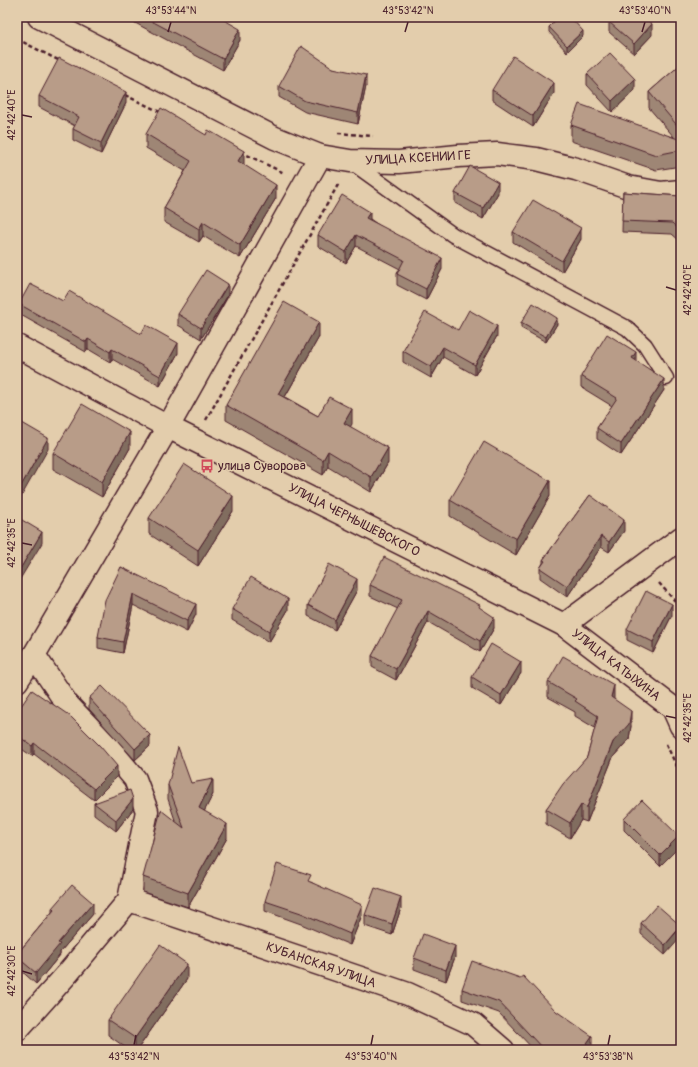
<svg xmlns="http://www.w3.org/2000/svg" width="698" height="1067" font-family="Pangolin,sans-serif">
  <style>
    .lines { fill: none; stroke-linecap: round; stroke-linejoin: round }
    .service-casing { stroke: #4a1f2b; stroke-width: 17 }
    .minor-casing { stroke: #4a1f2b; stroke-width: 25 }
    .tertiary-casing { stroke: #4a1f2b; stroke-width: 25 }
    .path { stroke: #4a1f2b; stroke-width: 2.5; stroke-dasharray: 4 3; stroke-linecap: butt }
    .service { stroke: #e3cdac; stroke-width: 14 }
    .minor { stroke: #e3cdac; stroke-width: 22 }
    .tertiary { stroke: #e3cdac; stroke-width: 22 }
    .wall { fill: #9e8675; stroke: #4a1f2b }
    .shaded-wall { fill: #816d5f; stroke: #4a1f2b }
    .building { fill: #b89c88; stroke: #4a1f2b }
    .ticks { fill: none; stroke: #4a1f2b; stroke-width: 1.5 }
    .labels { text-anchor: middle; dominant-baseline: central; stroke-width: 3; stroke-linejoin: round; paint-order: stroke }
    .street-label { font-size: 13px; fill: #4a1f2b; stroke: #e3cdac }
    .poi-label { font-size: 13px; fill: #4a1f2b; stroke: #e3cdac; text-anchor: start }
    .neatline { fill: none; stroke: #4a1f2b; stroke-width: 1.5 }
    .ticks-label { font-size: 10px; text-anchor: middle; fill: #4a1f2b }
  </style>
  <rect width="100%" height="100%" fill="#e3cdac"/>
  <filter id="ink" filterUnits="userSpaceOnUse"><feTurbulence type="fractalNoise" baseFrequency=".025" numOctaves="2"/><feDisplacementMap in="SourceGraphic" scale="8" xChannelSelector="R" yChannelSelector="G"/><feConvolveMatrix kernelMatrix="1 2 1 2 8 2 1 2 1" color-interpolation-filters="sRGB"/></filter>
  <g filter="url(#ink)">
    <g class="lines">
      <g class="service-casing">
        <path id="service" d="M350,161L453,235L627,328L645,345L666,378"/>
      </g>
      <g class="minor-casing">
        <g id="minor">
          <path d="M17,681L34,655L168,427L320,156"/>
          <path d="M129,900L408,994L473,1024L503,1050"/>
          <path d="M17,1030L68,973L129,900L147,811L135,779L109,748L67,704L34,655"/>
        </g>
      </g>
      <g class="tertiary-casing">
        <g id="tertiary">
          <path d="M39,17L275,138L320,156L350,161L399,162L458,156L497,154L536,159L576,169L628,187L661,193L681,191"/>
          <path d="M17,346L168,427L564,625L673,708L681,726"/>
          <path d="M564,625L681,538"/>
        </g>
      </g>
      <g class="path">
        <path d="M17,39L60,61"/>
        <path d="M125,95L162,113"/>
        <path d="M338,133L373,136"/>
        <path d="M241,152L284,173"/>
        <path d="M206,420L339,183"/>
        <path d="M659,583L681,608"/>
        <path d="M666,744L681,775"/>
      </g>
      <use href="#service" class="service"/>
      <use href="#minor" class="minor"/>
      <use href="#tertiary" class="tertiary"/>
    </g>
    <g class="wall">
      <path d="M124,17H219L240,40L223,70Z"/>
      <path d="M609,22L652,35L634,54L609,32Z"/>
      <path d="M549,27L583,36L567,52L549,32Z"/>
      <path d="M681,64V166L656,170L571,141V125L674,137L649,108V92Z"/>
      <path d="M333,68L366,86L358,124L305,112L279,97V86Z"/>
      <path d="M587,74L635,90L612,112L587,85Z"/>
      <path d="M492,90L554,93L533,127L492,100Z"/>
      <path d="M39,96L126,103L101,154L73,140V129L75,126L39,107Z"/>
      <path d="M146,134L244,164V165L276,198L240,258L203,236L199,242L164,222V208L185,171L146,148Z"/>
      <path d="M623,192L681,196V242L672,234L622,232Z"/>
      <path d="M455,193H498L483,219L455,203Z"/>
      <path d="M370,219L442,269L426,300L397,285V274L400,269L356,246L346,263L318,246V235Z"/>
      <path d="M513,232L581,239L562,272L513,242Z"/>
      <path d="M228,295L201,339L178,325V314Z"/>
      <path d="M63,301L141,334L178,353L160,386L112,359L110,362L88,349L86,352L19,314V304Z"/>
      <path d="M521,323L557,324L546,342L521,328Z"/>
      <path d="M458,330L497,336L475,375L443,357L431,378L403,362V351Z"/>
      <path d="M319,337L285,397L318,416L352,424L350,426L388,463L371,492L328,466L323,475L226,420V405Z"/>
      <path d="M636,361L664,390L621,455L597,439V428L612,406L581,387V376Z"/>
      <path d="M130,448L102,497L53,469V453Z"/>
      <path d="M590,495L624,531L609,552L601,547L567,597L540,578V568L543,563V560Z"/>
      <path d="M550,496L516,555L450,516V500Z"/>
      <path d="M233,511L198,566L149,534V518Z"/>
      <path d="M121,567L196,614L187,632L133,605L123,653L98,648V637Z"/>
      <path d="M370,585L480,608L494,628L480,652L428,622L396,680L372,667V656L398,609L370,596Z"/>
      <path d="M357,590L335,630L308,616V605Z"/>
      <path d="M232,609L288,610L269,642L232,620Z"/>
      <path d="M672,615L653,653L627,640V629Z"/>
      <path d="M521,673L501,705L472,688V677Z"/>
      <path d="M548,682L614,700L631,726L629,739L613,757L587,822L581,820L570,838L546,824V809L587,757L595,728L575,716V712L548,697Z"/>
      <path d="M89,698L150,746L135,760L89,709Z"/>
      <path d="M17,712L117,777L94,800L34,754L32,756L17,746Z"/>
      <path d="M191,783L213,794L204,811L227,838L188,907L143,892V877L176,823L168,799V785Z"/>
      <path d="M94,803L133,809L116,831L94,814Z"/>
      <path d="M624,819L679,847L660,866L624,830Z"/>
      <path d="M311,882L362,915L350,945L301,924L265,911V901Z"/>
      <path d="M52,908L93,914L60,952V955L36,984L17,967V954L52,912Z"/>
      <path d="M401,908L392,935L365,926V915Z"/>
      <path d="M641,923L681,926L665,955L641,934Z"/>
      <path d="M455,957L446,981L414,969V958Z"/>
      <path d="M187,979L137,1050H129L108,1035V1020Z"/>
      <path d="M462,989L556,1011L592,1047L590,1050H534L499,1013L462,1000Z"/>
    </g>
    <g class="shaded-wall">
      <path d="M652,24V35L634,54V44Z"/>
      <path d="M240,29V40L223,70V59Z"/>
      <path d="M583,31V36L567,52V46Z"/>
      <path d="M366,75V86L358,124V113Z"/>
      <path d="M635,79V90L612,112V101Z"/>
      <path d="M554,83V93L533,127V116Z"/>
      <path d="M126,92V103L101,154V143Z"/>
      <path d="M244,151V164L238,174V161Z"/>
      <path d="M498,182V193L483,219V208Z"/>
      <path d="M276,185V198L240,258V245Z"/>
      <path d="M370,212V223L366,218Z"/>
      <path d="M203,222V236L199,242V229Z"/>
      <path d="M581,228V239L562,272V261Z"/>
      <path d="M356,235V246L346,263V252Z"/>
      <path d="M442,258V269L426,300V289Z"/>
      <path d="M228,284V295L201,339V328Z"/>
      <path d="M557,318V324L546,342V337Z"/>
      <path d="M319,322V337L278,409V394Z"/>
      <path d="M497,326V336L475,375V365Z"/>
      <path d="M88,339V349L86,352V342Z"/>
      <path d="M178,343V353L160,386V376Z"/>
      <path d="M443,347V357L431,378V367Z"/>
      <path d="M112,349V359L110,362V352Z"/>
      <path d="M636,352V363L632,358Z"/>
      <path d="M664,379V390L621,455V444Z"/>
      <path d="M352,409V424L344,438V423Z"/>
      <path d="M130,432V448L102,497V482Z"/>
      <path d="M48,438V449L17,504V493Z"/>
      <path d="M388,448V463L371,492V477Z"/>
      <path d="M328,451V466L323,475V460Z"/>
      <path d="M550,481V496L516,555V539Z"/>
      <path d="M233,496V511L198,566V550Z"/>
      <path d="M624,520V531L609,552V542Z"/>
      <path d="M42,532V543L17,584V574Z"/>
      <path d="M601,536V547L567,597V586Z"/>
      <path d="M357,579V590L335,630V620Z"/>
      <path d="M133,594V605L123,653V642Z"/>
      <path d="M288,599V610L269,642V631Z"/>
      <path d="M196,604V614L187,632V621Z"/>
      <path d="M672,604V615L653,653V642Z"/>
      <path d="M428,611V622L396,680V669Z"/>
      <path d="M494,617V628L480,652V641Z"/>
      <path d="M521,662V673L501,705V695Z"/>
      <path d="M614,685V700L611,697Z"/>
      <path d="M631,711V726L629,739L613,757L587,822V807L613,742Z"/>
      <path d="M150,735V746L135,760V749Z"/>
      <path d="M34,743V754L32,756V746Z"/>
      <path d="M117,766V777L94,800V789Z"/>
      <path d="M213,779V794L199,822V808Z"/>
      <path d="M133,799V809L116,831V820Z"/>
      <path d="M581,805V820L570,838V823Z"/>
      <path d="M227,824V838L188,907V893Z"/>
      <path d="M679,836V847L660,866V855Z"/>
      <path d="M401,897V908L392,935V924Z"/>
      <path d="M93,903V914L60,952V955L36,984V973L58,943Z"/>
      <path d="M362,905V915L350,945V934Z"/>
      <path d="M681,927V937L665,955V945Z"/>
      <path d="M455,946V957L446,981V970Z"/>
      <path d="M187,964V979L137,1050H135V1038Z"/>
      <path d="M592,1036V1047L590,1050H582Z"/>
    </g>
    <g class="building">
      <path d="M144,17H219L240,29L223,59Z"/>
      <path d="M559,17H570L583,31L567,46L549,27Z"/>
      <path d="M611,17H643L652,24L634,44L609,22Z"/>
      <path d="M301,46L333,68L366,75L358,113L305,101L279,86Z"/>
      <path d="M610,53L635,79L612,101L587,74Z"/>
      <path d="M513,56L554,83L533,116L492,90Z"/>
      <path d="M59,58L126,92L101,143L73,129L79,117L39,96Z"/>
      <path d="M681,64V130L649,92Z"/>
      <path d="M579,104L681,140V150L656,155L571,125Z"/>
      <path d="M161,108L206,135L208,130L244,151L238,161L276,185L240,245L203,222L199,229L164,208L191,161L146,134Z"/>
      <path d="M470,166L498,182L483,208L455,193Z"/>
      <path d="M623,192L681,196V231L672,223L622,221Z"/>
      <path d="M342,195L370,212L366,218L442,258L426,289L397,274L404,260L356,235L346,252L318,235Z"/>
      <path d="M533,200L581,228L562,261L513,232Z"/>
      <path d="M206,270L228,284L201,328L178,314Z"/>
      <path d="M30,284L63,301L69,291L141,334L146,325L178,343L160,376L112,349L110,352L88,339L86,342L19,304Z"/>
      <path d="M284,302L319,322L278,394L318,416L329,397L352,409L344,423L388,448L371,477L328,451L323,460L226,405Z"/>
      <path d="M533,303L557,318L546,337L521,323Z"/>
      <path d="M469,310L497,326L475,365L443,347L431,367L403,351L425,312L458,330Z"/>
      <path d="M607,334L636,352L632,358L664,379L621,444L597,428L617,398L581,376Z"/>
      <path d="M82,404L130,432L102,482L53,453Z"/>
      <path d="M17,420L48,438L17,493Z"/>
      <path d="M484,442L550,481L516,539L450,500Z"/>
      <path d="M184,464L233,496L198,550L149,518Z"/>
      <path d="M590,495L624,520L609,542L601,536L567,586L540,568L545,561L543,560Z"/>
      <path d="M17,517L42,532L17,574Z"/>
      <path d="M384,557L480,605L479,607L494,617L480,641L428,611L396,669L372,656L402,600L370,585Z"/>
      <path d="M329,564L357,579L335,620L308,605Z"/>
      <path d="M121,567L196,604L187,621L133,594L123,642L98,637L105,600Z"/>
      <path d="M251,577L288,599L269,631L232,609Z"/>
      <path d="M646,591L672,604L653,642L627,629Z"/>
      <path d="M491,644L521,662L501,695L472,677Z"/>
      <path d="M563,656L614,685L611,697L631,711L629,724L613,742L587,807L581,805L570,823L546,809L563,784L587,757L598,716L575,701L577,699L548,682Z"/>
      <path d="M102,686L150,735L135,749L89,698Z"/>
      <path d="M32,690L70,716L100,746L117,766L94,789L34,743L32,746L17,735V712Z"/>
      <path d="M178,747L191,783L213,779L199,808L227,824L188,893L143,877L161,810L184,828L168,785Z"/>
      <path d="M130,790L133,799L116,820L94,803Z"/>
      <path d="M642,800L679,836L660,855L624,819Z"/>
      <path d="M277,864L311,875L308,881L362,905L350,934L301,913L265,901Z"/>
      <path d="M72,885L93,903L58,943L60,944L36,973L17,957V954L54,910L52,908Z"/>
      <path d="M375,888L401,897L392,924L365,915Z"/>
      <path d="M657,905L681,926L665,945L641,923Z"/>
      <path d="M423,934L455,946L446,970L414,958Z"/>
      <path d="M160,945L187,964L135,1038L108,1020Z"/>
      <path d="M472,961L520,978L523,976L556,1011L592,1036L582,1050H544L499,1002L462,989Z"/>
      <path d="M62,1047L66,1050H59Z"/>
    </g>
  </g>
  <path class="ticks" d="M168,32L171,22M405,32L408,22M642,32L645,22M22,115L32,117M666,287L676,290M22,543L32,545M666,716L676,718M22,971L32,974M134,1045L136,1035M371,1045L373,1035M608,1045L610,1035"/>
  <defs>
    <g id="bus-bare" transform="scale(1.08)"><path d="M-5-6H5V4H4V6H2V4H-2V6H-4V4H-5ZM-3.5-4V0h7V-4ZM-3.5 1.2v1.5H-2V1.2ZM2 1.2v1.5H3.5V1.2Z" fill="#d1495b" stroke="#e3cdac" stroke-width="2.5" paint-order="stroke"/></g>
  </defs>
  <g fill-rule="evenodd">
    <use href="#bus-bare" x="207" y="466"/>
  </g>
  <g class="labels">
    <g class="street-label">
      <text transform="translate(418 158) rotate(-3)">УЛИЦА КСЕНИИ ГЕ</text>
      <text transform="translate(354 520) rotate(27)">УЛИЦА ЧЕРНЫШЕВСКОГО</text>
      <text transform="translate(616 665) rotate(38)">УЛИЦА КАТЫХИНА</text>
      <text transform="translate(321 965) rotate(19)">КУБАНСКАЯ УЛИЦА</text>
    </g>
    <g class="poi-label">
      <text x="218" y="466">улица Суворова</text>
    </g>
  </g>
  <rect width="698" height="1067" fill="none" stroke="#e3cdac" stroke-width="44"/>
  <rect x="22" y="22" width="654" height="1023" class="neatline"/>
  <g class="ticks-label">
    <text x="171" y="14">43°53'44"N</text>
    <text x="408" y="14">43°53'42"N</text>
    <text x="645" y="14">43°53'40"N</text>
    <text transform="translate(11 115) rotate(-90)" y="4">42°42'40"E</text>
    <text transform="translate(687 290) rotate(-90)" y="4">42°42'40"E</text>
    <text transform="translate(11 543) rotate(-90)" y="4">42°42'35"E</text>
    <text transform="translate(687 718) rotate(-90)" y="4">42°42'35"E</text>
    <text transform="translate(11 971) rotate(-90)" y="4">42°42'30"E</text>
    <text x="134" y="1060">43°53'42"N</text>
    <text x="371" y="1060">43°53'40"N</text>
    <text x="608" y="1060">43°53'38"N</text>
  </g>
</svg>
